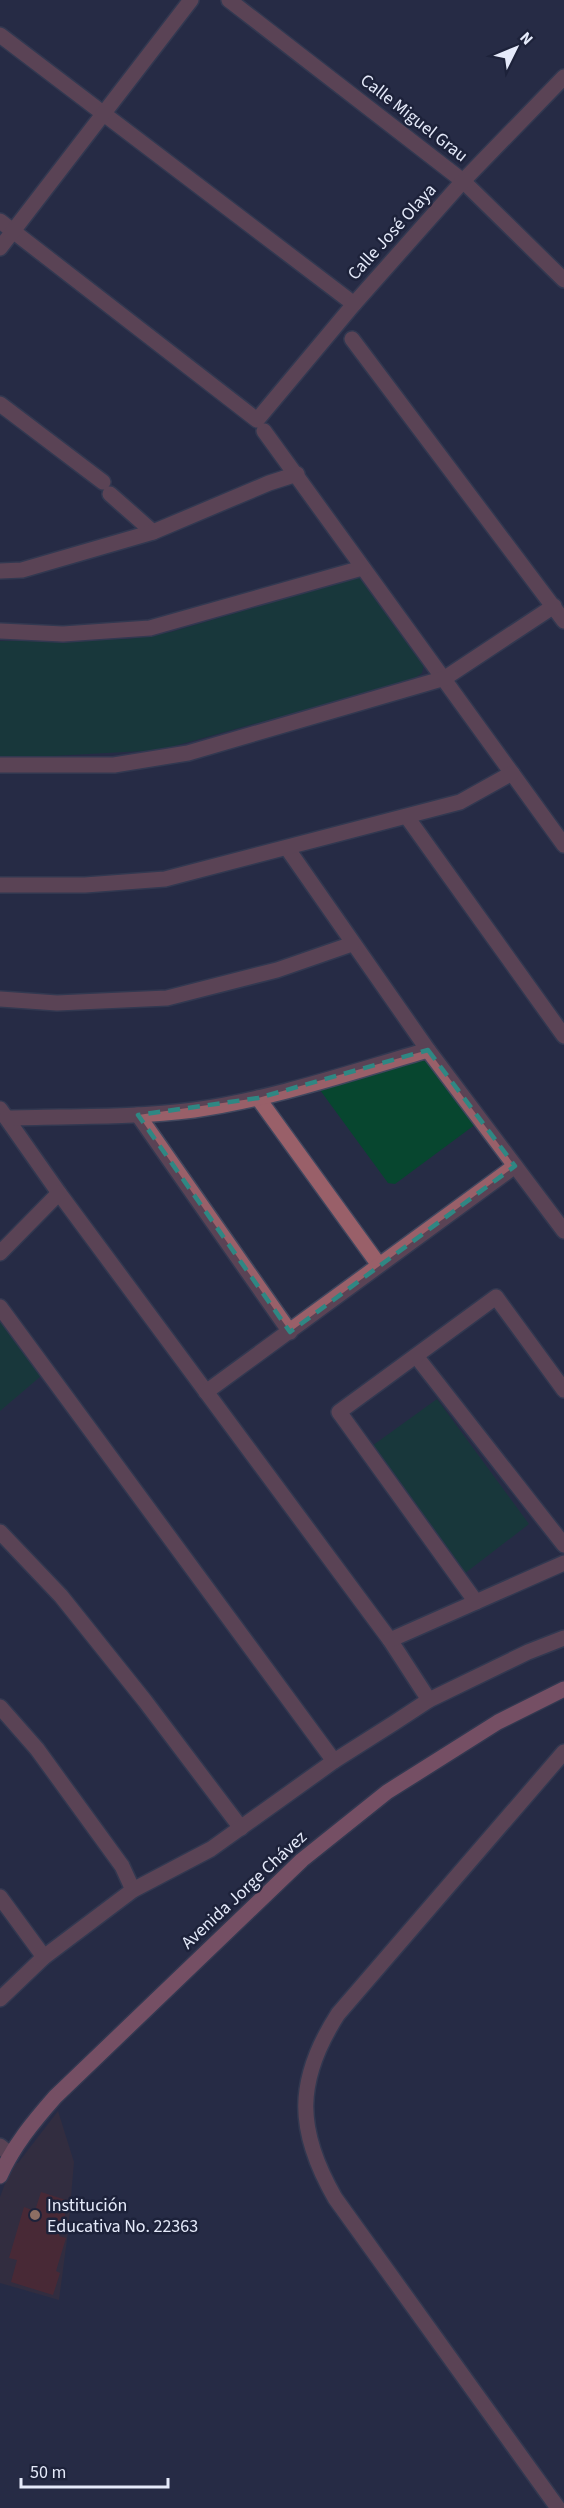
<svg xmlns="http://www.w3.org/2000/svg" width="564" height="2508" font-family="'Source Sans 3',sans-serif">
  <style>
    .education { fill: #402f3a }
    .green { fill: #07462f }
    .building { fill: #722625 }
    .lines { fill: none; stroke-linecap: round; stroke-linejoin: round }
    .minor-casing { stroke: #41475e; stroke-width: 18 }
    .secondary-casing { stroke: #41475e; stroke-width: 18 }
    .minor { stroke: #996069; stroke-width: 15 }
    .secondary { stroke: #d57a8a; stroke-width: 15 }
    .marked { fill: none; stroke: #2f8783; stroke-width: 4.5; stroke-dasharray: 12 8; stroke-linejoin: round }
    .education-dot { fill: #8d6e63; stroke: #1d223a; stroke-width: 2 }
    .labels { text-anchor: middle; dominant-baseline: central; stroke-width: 5; stroke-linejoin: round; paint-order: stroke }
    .street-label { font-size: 18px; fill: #e5eafa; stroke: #1d223a }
    .poi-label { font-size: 18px; fill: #e5eafa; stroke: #1d223a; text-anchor: start }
  </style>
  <rect width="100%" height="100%" fill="#262c45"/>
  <path class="education" d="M58,2111L74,2162L68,2232L59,2300L0,2283V2197L13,2162L18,2163Z"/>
  <g class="green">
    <path d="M358,577L365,582L424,664L422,673L412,680L160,750L35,757H0V641L129,639L171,632Z"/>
    <path d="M421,1060L434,1064L476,1124L395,1184L388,1183L320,1090Z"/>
    <path d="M0,1321L41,1376L0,1411Z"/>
    <path d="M437,1399L529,1524L464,1574L372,1446Z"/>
  </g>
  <path class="building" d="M41,2192L69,2201L59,2236L66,2238L56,2271L60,2273L53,2295L11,2282L17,2260L9,2258L24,2207L35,2211Z"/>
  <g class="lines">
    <g class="minor-casing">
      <g id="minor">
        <path d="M229,0L463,181L564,280"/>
        <path d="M0,35L354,304"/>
        <path d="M0,221L257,420L354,304L463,181L564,77"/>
        <path d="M0,248L191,0"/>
        <path d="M352,339L564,621"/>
        <path d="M0,404L103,482"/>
        <path d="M264,431L564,845"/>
        <path d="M110,494L153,532"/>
        <path d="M0,571L22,570L153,532L269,483L297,474"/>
        <path d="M0,631L63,634L150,628L362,568"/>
        <path d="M0,765H114L188,753L445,678L554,606"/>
        <path d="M407,817L564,1036"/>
        <path d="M287,848L428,1050L564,1231"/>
        <path d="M0,885H85L165,879L460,802L512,773"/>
        <path d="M0,999L57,1003L167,998L277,970L352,944"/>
        <path d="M258,1098L379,1265"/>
        <path d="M0,1109L59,1193L390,1640L429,1700"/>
        <path d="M138,1115L290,1332"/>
        <path d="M7,1118C69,1116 132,1118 194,1110C273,1099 351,1072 428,1050"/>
        <path d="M0,1253L59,1193"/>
        <path d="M0,1307L334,1761"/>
        <path d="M416,1356L564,1545"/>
        <path d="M206,1392L515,1166"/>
        <path d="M0,1532L61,1596L145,1701L241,1828"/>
        <path d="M476,1602L339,1412L496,1297L564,1390"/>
        <path d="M390,1640L564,1563"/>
        <path d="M0,1707L37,1749L122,1866L133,1890"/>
        <path d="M0,1897L44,1957"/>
        <path d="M0,1999L44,1957L133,1890L211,1849L334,1761L394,1723L429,1700L528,1652L564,1638"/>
        <path d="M0,2146L11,2155"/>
        <path d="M558,2508L335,2198C296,2130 295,2081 338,2014L564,1752"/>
      </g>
    </g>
    <g class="secondary-casing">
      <path id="secondary" d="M0,2176C13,2146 34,2121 55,2097L302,1860L387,1792L498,1722L564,1689"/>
    </g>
    <use href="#minor" class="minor"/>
    <use href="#secondary" class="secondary"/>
  </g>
  <path d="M0 0H564V2508H0ZM428,1050L515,1166L290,1332L138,1115L258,1098Z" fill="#262c45" fill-opacity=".55" fill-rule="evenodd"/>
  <path class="marked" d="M428,1050L515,1166L290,1332L138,1115L258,1098Z"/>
  <circle class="education-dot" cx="35" cy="2215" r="6"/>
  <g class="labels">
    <g class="street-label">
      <text transform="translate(414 118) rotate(38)">Calle Miguel Grau</text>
      <text transform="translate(392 232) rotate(-48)">Calle José Olaya</text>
      <text transform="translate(244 1890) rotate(-43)">Avenida Jorge Chávez</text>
    </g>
    <g class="poi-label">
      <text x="47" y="2205">Institución<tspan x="47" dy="21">Educativa No. 22363</tspan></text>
    </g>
  </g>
  <g transform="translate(516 48) rotate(47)" stroke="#1d223a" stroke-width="4.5" paint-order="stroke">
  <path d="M0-4.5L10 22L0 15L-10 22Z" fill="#e5eafa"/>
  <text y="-9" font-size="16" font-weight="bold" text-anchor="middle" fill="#e5eafa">N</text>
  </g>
  <path d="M21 2478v9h147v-9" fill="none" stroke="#e5eafa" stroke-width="3"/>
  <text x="30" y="2478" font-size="18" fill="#e5eafa" stroke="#1d223a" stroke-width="4.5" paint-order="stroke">50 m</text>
</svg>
